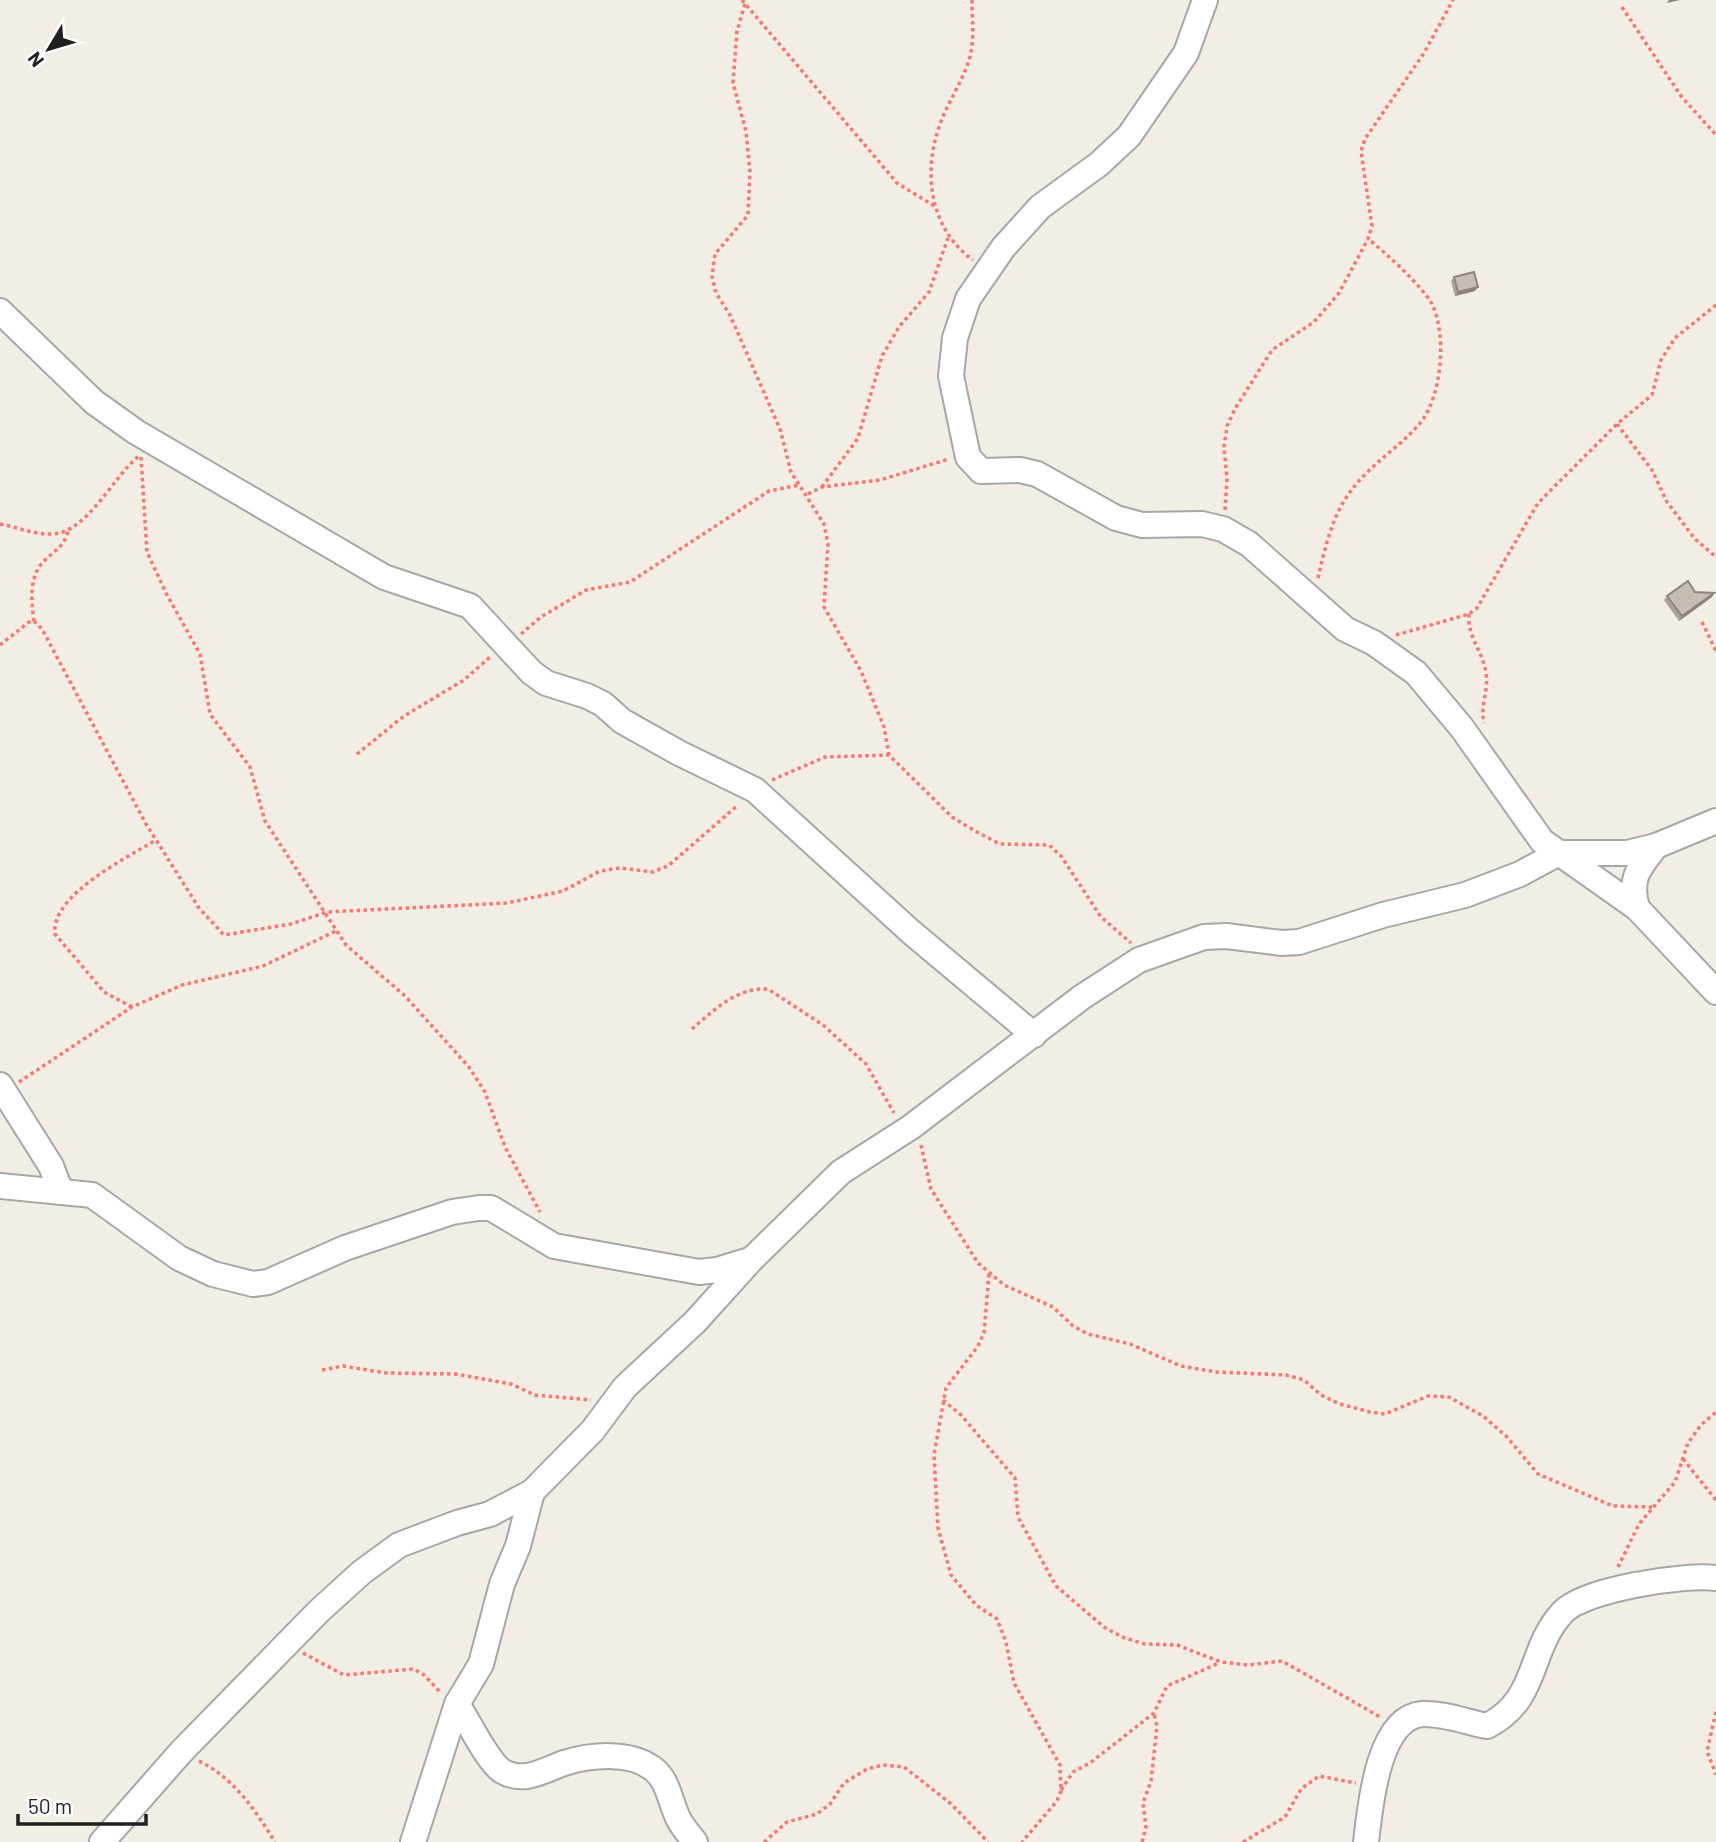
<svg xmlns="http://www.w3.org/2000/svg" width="1716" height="1842" font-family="Barlow,sans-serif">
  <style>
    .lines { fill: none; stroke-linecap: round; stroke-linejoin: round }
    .minor-casing { stroke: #a7a7a7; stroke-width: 28 }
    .path { stroke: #ff766a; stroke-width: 3.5; stroke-dasharray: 3.5 3.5; stroke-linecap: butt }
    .minor { stroke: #fff; stroke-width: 24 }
    .wall { fill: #aaa39c }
    .shaded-wall { fill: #8b847f }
    .building { fill: #c6bdb5; stroke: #8b847f; stroke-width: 2 }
  </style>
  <rect width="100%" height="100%" fill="#f2eee6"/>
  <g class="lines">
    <g class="minor-casing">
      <g id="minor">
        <path d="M1205,0L1186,53L1129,136L1099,164L1040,207L1003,248L968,299L955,338L951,376L968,457L981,471L1020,470L1037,474L1116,518L1142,525L1202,524L1223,529L1249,544L1345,629L1374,643L1416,673L1462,728L1542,841L1637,908L1716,992"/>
        <path d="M0,311L94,402L136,432L384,577L470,606L531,672L546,683L587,696L603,704L622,721L679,753L755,790L911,932L1034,1035"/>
        <path d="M1637,908C1629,878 1638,869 1656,846"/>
        <path d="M0,1085L51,1166L61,1192"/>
        <path d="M0,1186L92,1195L179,1258L213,1274L253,1284L268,1282L345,1248L452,1212L479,1208H491L554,1246L699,1272L717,1270L750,1260"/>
        <path d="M457,1704C468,1720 487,1761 502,1771C524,1784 544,1770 564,1763C590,1755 629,1751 652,1768C669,1780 670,1803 679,1820C683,1828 690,1835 695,1842"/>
        <path d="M102,1842L181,1752L319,1611L362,1572L399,1545L457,1523L490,1514L532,1492L593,1430L625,1387L695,1322L751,1260L841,1172L911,1127L1082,997L1139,960L1204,937L1226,936L1282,943L1299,942L1383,915L1465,895L1520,874L1559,853H1627L1656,846L1716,821"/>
        <path d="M413,1842L457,1704L481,1664L502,1584L518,1546L532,1492"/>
        <path d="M1366,1842C1370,1809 1377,1718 1422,1714C1444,1713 1466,1722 1487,1726C1539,1700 1528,1650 1562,1613C1583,1589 1685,1574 1716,1578"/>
      </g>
    </g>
    <g class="path">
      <path d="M742,0L897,183L936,207"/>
      <path d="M972,0C972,19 975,42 969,60C963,80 950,99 942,119C922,168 928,228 973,260"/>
      <path d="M745,4L737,31L733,83L746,131L750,172L748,215L715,254L712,276L716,293L730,315L780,429L791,472L824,524L828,544L824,607L861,671L884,727L889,755"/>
      <path d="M1622,7L1681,96L1716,135"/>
      <path d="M1617,424L1652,470L1667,502L1695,539L1716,557"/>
      <path d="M141,457L147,552L167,595L200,654L210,714L250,767L265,821L346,945L405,996L469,1067L485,1092L505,1147L540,1212"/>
      <path d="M822,487L858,438L882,356L899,327L929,292L948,238"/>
      <path d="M808,494L822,487L880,480L949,459"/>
      <path d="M1225,510L1227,479L1224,447L1227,426L1236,407L1272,350L1314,322L1339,293L1368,239L1372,226L1361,151L1365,139L1424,53L1453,0"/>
      <path d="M0,524C18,527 34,535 53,534C88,532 114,475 139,456"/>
      <path d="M1318,578C1324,552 1331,521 1346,498C1366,466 1399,449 1421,422C1442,395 1447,335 1432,304C1422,286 1385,252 1368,239"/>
      <path d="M1469,614C1467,637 1483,651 1486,673C1489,690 1480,705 1484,723"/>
      <path d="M34,621C31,601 29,576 44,561C55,550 64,547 68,531"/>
      <path d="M1702,622L1716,651"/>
      <path d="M521,634L541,617L586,590L630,582L769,491L799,485"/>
      <path d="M1396,635L1469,614L1477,608L1538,503L1617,424L1652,395L1661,360L1675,338L1716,305"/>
      <path d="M0,645L29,622L34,621L42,629L146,824L199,908L224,935L291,924L327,912L507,903L563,891L600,871L620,868L653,872L668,866L738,805"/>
      <path d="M357,754L404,716L464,680L490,657"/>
      <path d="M772,780L825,757L889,755L952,817L975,831L1000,844L1049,845L1061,856L1101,917L1131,943"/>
      <path d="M132,1007L104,992L55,934C50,896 126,858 156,840"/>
      <path d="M692,1029C714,1010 737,987 768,989L823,1025L866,1064L894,1113"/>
      <path d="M19,1082L132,1007L182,985L263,966L336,931"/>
      <path d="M921,1145L931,1189L978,1263L1004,1285L1053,1307L1073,1326L1088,1334L1130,1344L1181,1366L1216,1372L1286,1375L1304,1380L1321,1395L1340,1404L1370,1412L1385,1414L1428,1396L1449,1397L1483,1416L1506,1436L1538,1474L1613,1506L1652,1507"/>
      <path d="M989,1274L984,1333L978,1346L946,1388L934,1455L938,1528L951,1575L976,1605L997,1619L1006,1642L1014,1683L1060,1765L1061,1791L1057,1801L1022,1842"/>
      <path d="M322,1370L343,1366L386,1373L456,1374L511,1384L535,1395L591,1400"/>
      <path d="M943,1400L961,1415L1015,1478L1018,1517L1056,1586L1104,1627L1122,1637L1145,1644L1177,1645L1221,1662L1248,1665L1282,1661L1382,1718"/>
      <path d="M1683,1459L1716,1500"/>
      <path d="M1618,1567L1639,1524L1675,1482L1688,1443L1701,1425L1716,1412"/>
      <path d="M303,1653L344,1675L414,1669L424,1675L441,1693"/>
      <path d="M1716,1712L1707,1751L1716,1775"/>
      <path d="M199,1761C234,1778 255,1810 275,1842"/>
      <path d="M1061,1790L1073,1772L1090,1763L1154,1713L1167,1686L1219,1663"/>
      <path d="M764,1842L787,1822L817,1814L830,1804L844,1783L867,1769L883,1765L904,1767L950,1803L988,1842"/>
      <path d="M1142,1842L1146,1827L1143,1803L1151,1781L1157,1726L1154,1713"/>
      <path d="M1243,1842L1285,1817L1301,1789L1319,1776L1356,1783"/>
    </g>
    <use href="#minor" class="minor"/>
  </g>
  <g class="wall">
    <path d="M1454,277L1475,291L1455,296L1451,281Z"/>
    <path d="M1695,592L1712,597L1679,621L1664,600L1667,596Z"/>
  </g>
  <g class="shaded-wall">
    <path d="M1669,0H1680L1667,3Z"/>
    <path d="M1478,287L1475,291L1455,296L1458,292Z"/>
    <path d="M1714,593L1712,597L1679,621L1682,616Z"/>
  </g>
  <g class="building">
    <path d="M1474,272L1478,287L1458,292L1454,277Z"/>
    <path d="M1688,581L1695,592L1714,593L1682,616L1667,596Z"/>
  </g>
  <g transform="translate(49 49) rotate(232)" stroke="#ffffff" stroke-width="5" paint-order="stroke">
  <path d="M0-5L12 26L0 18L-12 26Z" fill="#202020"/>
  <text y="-10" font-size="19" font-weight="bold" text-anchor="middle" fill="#202020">N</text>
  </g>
  <path d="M18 1814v10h128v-10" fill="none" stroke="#202020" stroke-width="3.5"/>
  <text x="28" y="1814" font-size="21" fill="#202020" stroke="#ffffff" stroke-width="5" paint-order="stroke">50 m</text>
</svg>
